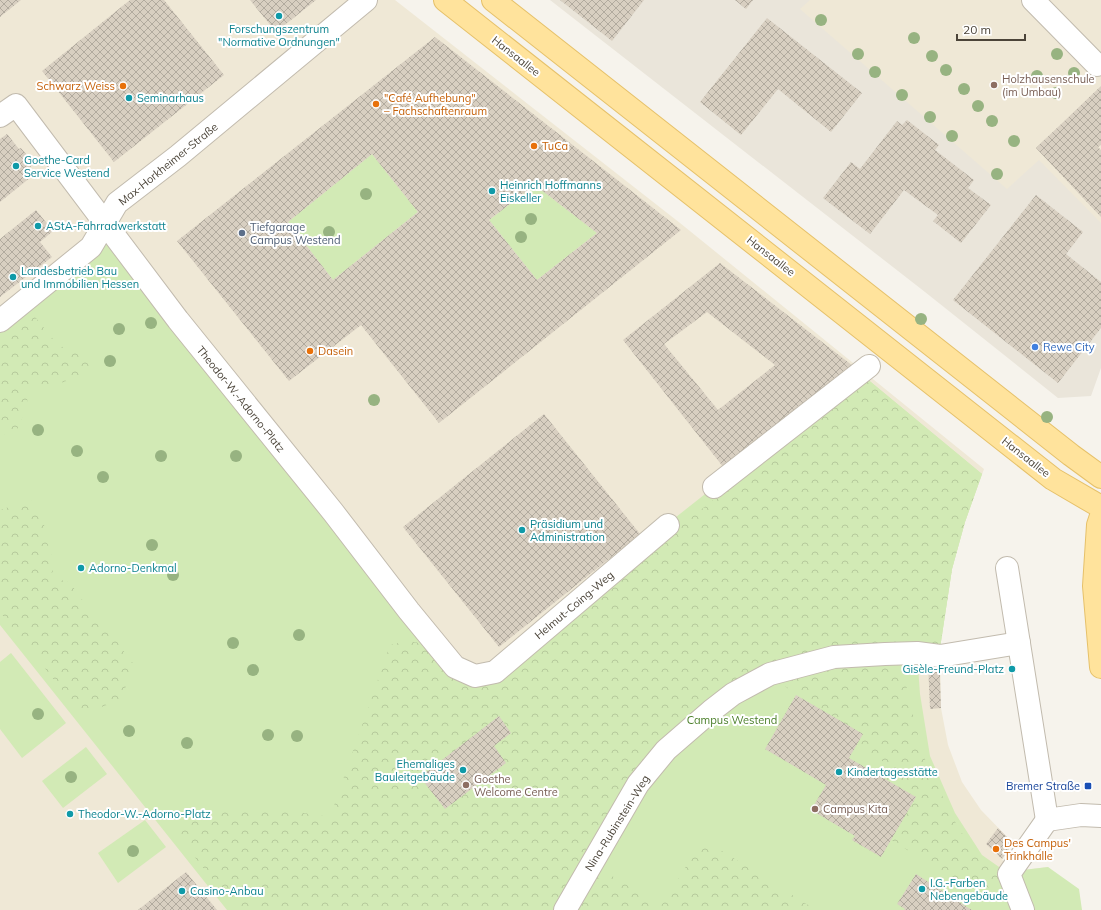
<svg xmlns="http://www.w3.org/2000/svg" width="1101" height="910" font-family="Mulish,sans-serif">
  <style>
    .residential { fill: #eae5da }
    .education { fill: #efe8d6 }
    .green { fill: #d2eab5 }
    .forest { fill: url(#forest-crowns) }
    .building { fill: url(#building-cross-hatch); fill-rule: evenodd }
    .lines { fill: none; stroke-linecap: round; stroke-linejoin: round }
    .minor-casing { stroke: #c2bbae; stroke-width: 24 }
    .major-casing { stroke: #e6c16a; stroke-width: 24 }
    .minor { stroke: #fff; stroke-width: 22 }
    .major { stroke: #ffe39c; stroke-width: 22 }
    .tree { fill: #97b381 }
    .culture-dot { fill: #0f9aa8; stroke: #fff; stroke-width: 1.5 }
    .education-dot { fill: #8d6e63; stroke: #fff; stroke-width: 1.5 }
    .food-dot { fill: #e8710a; stroke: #fff; stroke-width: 1.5 }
    .service-dot { fill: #5c6f8a; stroke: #fff; stroke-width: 1.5 }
    .shop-dot { fill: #3f7fe0; stroke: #fff; stroke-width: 1.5 }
    .transit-dot { fill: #1a4fb4; stroke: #fff; stroke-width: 1.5 }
    .labels { text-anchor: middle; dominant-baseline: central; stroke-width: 4; stroke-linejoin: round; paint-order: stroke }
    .culture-label { font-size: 11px; fill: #0d838f; stroke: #fff; text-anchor: start }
    .street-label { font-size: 11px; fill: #4b4439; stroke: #fff }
    .education-label { font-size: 11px; fill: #785e54; stroke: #fff; text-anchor: start }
    .food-label { font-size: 11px; fill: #c56008; stroke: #fff; text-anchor: start }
    .service-label { font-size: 11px; fill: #4e5e75; stroke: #fff; text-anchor: start }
    .shop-label { font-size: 11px; fill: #366cbe; stroke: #fff; text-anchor: start }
    .park-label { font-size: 11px; fill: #4a7f2a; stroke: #fff }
    .transit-label { font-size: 11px; fill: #164399; stroke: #fff; text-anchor: end }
  </style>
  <defs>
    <pattern id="forest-crowns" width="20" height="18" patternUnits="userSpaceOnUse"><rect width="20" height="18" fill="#d2eab5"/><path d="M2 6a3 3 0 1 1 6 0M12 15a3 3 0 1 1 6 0" fill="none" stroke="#b6ca9c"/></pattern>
    <pattern id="building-cross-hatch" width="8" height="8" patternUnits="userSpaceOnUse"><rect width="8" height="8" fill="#d8cfc1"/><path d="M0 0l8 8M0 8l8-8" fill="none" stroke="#b1aa9e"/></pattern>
  </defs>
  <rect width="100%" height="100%" fill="#f6f3ec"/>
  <path class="residential" d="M550,0H1101V368L1091,396L1058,398L925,292Z"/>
  <g class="education">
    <path d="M0,0H395L680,223L984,469L965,522L952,569L940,648L941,708L948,745L962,782L981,810L1013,843L1002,860L1023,870L1048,867L1082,910H0V127L2,126L0,124Z"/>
    <path d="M810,0H1101V223L1039,160L1007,189L800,9Z"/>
  </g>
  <g class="green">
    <path d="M372,154L418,212L333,280L288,222Z"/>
    <path d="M535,185L597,233L537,280L489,220Z"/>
    <path d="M111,232L475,676L714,487L866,378L982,474L965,522L952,569L940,648L917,653L920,694L930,756L955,813L982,855L1009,874L1023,870L1048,867L1079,889L1082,910H227L0,625V321Z"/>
    <path d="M11,653L66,723L22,758L0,729V662Z"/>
    <path d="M86,747L107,774L63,808L42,781Z"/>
    <path d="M145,820L166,847L118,883L98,853Z"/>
  </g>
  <g class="forest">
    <path d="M31,312L58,345L88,358L90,369L78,377L49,387H28L27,406L16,432L0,435V336Z"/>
    <path d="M866,378L982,474L965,522L952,569L940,648L903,660L907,690L923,755L948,808L959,829L976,852L1002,873L990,889L976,878L968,887L891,840L915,797L887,780L889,765L856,745L863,734L796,695L770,674L666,750L599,868L661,906L703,839L816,910H237L181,840L179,810H285L330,817L390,645L406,641L421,643L474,679L673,532Z"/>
    <path d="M30,500L38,505L44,524L46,540L51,552L53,571L50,577L68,582L81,596L87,615L107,620L122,649L136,667L119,700L82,715L0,612V510Z"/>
  </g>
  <g class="building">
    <path d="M0,0H21L0,17Z"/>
    <path d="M130,0H164L224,75L114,162L42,71Z"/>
    <path d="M250,0H316L276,32Z"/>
    <path d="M560,0H644L612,41Z"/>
    <path d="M735,0H753L746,9Z"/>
    <path d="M767,18L862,93L831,132L778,89L741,135L700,102Z"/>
    <path d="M435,37L681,230L439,423L361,325L289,381L177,241ZM372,154L418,212L333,280L288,222ZM535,185L597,233L537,280L489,220Z"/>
    <path d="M1101,86V145L1098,147L1101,150V217L1036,148Z"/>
    <path d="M907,120L939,145L935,150L974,180L968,188L991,205L961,243L933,221L938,215L904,190L870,234L823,198L851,162L860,169L897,121L902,125Z"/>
    <path d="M7,134L19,149L21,148L34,164L25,171L31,177L0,202V139Z"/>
    <path d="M1036,195L1083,232L1066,254L1101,282V328L1058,383L953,300Z"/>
    <path d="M36,210L53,231L40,242L52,257L0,297V239Z"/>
    <path d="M720,263L853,366L724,468L623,340ZM707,312L775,365L718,410L664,344Z"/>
    <path d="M544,414L640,534L499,647L403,527Z"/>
    <path d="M928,662H940V680L941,708L930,709Z"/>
    <path d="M796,695L863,734L849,758L916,797L881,857L852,840L855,836L811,810L826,785L765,749Z"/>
    <path d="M499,716L511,733L494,746L506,763L445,809L420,777Z"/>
    <path d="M998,828L1013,843L1002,859L986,844Z"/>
    <path d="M186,872L217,910H138Z"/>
    <path d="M916,874L967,907L972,910H904L905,909L897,904Z"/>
  </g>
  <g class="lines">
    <g class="minor-casing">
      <g id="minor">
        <path d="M1033,0L1097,65"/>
        <path d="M0,116L16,105L178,320L333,512L409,611L455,667L475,676L495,672L668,525"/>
        <path d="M0,321L91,247L117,203L178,156L366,0"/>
        <path d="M714,487L869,366"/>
        <path d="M1007,568L1047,820L1081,815L1101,816"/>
        <path d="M565,910L638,784L666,750L711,711L733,694L770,674L834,657L885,654L917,653L940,656L1019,643"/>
        <path d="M1023,910L1009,874L1047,820"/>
      </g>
    </g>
    <g class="major-casing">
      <g id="major">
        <path d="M445,0L1053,479L1101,507"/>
        <path d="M493,0L1071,455L1101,477"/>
        <path d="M1101,516L1098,525L1094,586L1101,667"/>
      </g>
    </g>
    <use href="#minor" class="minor"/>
    <use href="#major" class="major"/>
  </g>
  <g class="tree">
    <circle cx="821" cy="20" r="6"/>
    <circle cx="914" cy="38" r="6"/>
    <circle cx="858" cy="54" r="6"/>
    <circle cx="1057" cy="54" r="6"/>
    <circle cx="932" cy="56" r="6"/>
    <circle cx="946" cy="70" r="6"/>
    <circle cx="875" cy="72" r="6"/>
    <circle cx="1074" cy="73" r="6"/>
    <circle cx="1037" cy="76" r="6"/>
    <circle cx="964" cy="89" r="6"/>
    <circle cx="1056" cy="93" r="6"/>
    <circle cx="902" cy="95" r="6"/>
    <circle cx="978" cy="106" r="6"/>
    <circle cx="930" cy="117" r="6"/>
    <circle cx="992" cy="121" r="6"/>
    <circle cx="952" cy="136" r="6"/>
    <circle cx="1014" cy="141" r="6"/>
    <circle cx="997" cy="174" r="6"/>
    <circle cx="366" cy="194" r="6"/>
    <circle cx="531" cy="219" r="6"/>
    <circle cx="329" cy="232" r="6"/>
    <circle cx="521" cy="237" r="6"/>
    <circle cx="921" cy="319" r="6"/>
    <circle cx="151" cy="323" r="6"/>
    <circle cx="119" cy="329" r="6"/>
    <circle cx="110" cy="361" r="6"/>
    <circle cx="374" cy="400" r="6"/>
    <circle cx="1047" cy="417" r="6"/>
    <circle cx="38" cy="430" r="6"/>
    <circle cx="77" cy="451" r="6"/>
    <circle cx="161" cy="456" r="6"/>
    <circle cx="236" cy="456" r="6"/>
    <circle cx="103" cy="477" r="6"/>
    <circle cx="152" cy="545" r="6"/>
    <circle cx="173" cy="575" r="6"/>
    <circle cx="299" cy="635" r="6"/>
    <circle cx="233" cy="643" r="6"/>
    <circle cx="253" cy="670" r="6"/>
    <circle cx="38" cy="714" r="6"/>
    <circle cx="129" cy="731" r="6"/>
    <circle cx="268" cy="735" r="6"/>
    <circle cx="297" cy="736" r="6"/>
    <circle cx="187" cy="743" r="6"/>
    <circle cx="71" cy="777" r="6"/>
    <circle cx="133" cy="851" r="6"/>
  </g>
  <g class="culture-dot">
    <circle cx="279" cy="16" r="4"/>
    <circle cx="129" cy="98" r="4"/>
    <circle cx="16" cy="166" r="4"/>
    <circle cx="492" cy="191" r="4"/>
    <circle cx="38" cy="226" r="4"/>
    <circle cx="13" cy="277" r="4"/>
    <circle cx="522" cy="530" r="4"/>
    <circle cx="81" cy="568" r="4"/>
    <circle cx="1012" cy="669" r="4"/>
    <circle cx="463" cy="770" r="4"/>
    <circle cx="839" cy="772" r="4"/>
    <circle cx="70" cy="814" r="4"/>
    <circle cx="922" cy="889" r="4"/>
    <circle cx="182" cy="891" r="4"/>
  </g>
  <g class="education-dot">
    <circle cx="994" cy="85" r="4"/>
    <circle cx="466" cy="785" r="4"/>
    <circle cx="815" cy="809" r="4"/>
  </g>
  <g class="food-dot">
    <circle cx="123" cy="86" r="4"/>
    <circle cx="376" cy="104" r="4"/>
    <circle cx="534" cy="146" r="4"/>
    <circle cx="310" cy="351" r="4"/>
    <circle cx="996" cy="849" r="4"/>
  </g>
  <circle class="service-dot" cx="242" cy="233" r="4"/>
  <circle class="shop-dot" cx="1035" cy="347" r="4"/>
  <rect class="transit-dot" x="1084" y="782" width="8" height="8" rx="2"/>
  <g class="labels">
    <g class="culture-label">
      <text x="279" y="29" text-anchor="middle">Forschungszentrum<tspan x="279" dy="13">"Normative Ordnungen"</tspan></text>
      <text x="137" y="98">Seminarhaus</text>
      <text x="24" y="160">Goethe-Card<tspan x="24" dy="13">Service Westend</tspan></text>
      <text x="500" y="185">Heinrich Hoffmanns<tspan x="500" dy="13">Eiskeller</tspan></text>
      <text x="46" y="226">AStA-Fahrradwerkstatt</text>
      <text x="21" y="271">Landesbetrieb Bau<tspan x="21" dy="13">und Immobilien Hessen</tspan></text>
      <text x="530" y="524">Präsidium und<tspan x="530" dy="13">Administration</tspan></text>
      <text x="89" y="568">Adorno-Denkmal</text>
      <text x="1004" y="669" text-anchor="end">Gisèle-Freund-Platz</text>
      <text x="455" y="764" text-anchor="end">Ehemaliges<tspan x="455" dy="13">Bauleitgebäude</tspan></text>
      <text x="847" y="772">Kindertagesstätte</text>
      <text x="78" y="814">Theodor-W.-Adorno-Platz</text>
      <text x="930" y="883">I.G.-Farben<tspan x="930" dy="13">Nebengebäude</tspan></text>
      <text x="190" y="891">Casino-Anbau</text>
    </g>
    <g class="street-label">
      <text transform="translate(516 56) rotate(38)">Hansaallee</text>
      <text transform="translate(168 164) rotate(-39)">Max-Horkheimer-Straße</text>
      <text transform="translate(771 256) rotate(38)">Hansaallee</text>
      <text transform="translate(241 399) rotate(51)">Theodor-W.-Adorno-Platz</text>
      <text transform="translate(1026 457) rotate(38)">Hansaallee</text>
      <text transform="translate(574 605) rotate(-40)">Helmut-Coing-Weg</text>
      <text transform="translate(617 823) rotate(-58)">Nina-Rubinstein-Weg</text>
    </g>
    <g class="education-label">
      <text x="1002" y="79">Holzhausenschule<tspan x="1002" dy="13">(im Umbau)</tspan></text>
      <text x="474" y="779">Goethe<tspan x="474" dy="13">Welcome Centre</tspan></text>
      <text x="823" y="809">Campus Kita</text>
    </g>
    <g class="food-label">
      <text x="115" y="86" text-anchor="end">Schwarz Weiss</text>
      <text x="384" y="98">"Café Aufhebung"<tspan x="384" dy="13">– Fachschaftenraum</tspan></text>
      <text x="542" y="146">TuCa</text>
      <text x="318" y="351">Dasein</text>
      <text x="1004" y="843">Des Campus'<tspan x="1004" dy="13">Trinkhalle</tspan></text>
    </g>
    <g class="service-label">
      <text x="250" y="227">Tiefgarage<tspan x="250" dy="13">Campus Westend</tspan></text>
    </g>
    <g class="shop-label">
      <text x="1043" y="347">Rewe City</text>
    </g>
    <g class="park-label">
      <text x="732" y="720">Campus Westend</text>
    </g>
    <g class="transit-label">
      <text x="1080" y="786">Bremer Straße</text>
    </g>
  </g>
  <path d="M957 34v6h68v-6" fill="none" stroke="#4b4439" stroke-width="2"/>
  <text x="963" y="34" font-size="12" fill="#4b4439" stroke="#ffffff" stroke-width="3" paint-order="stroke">20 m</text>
</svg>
